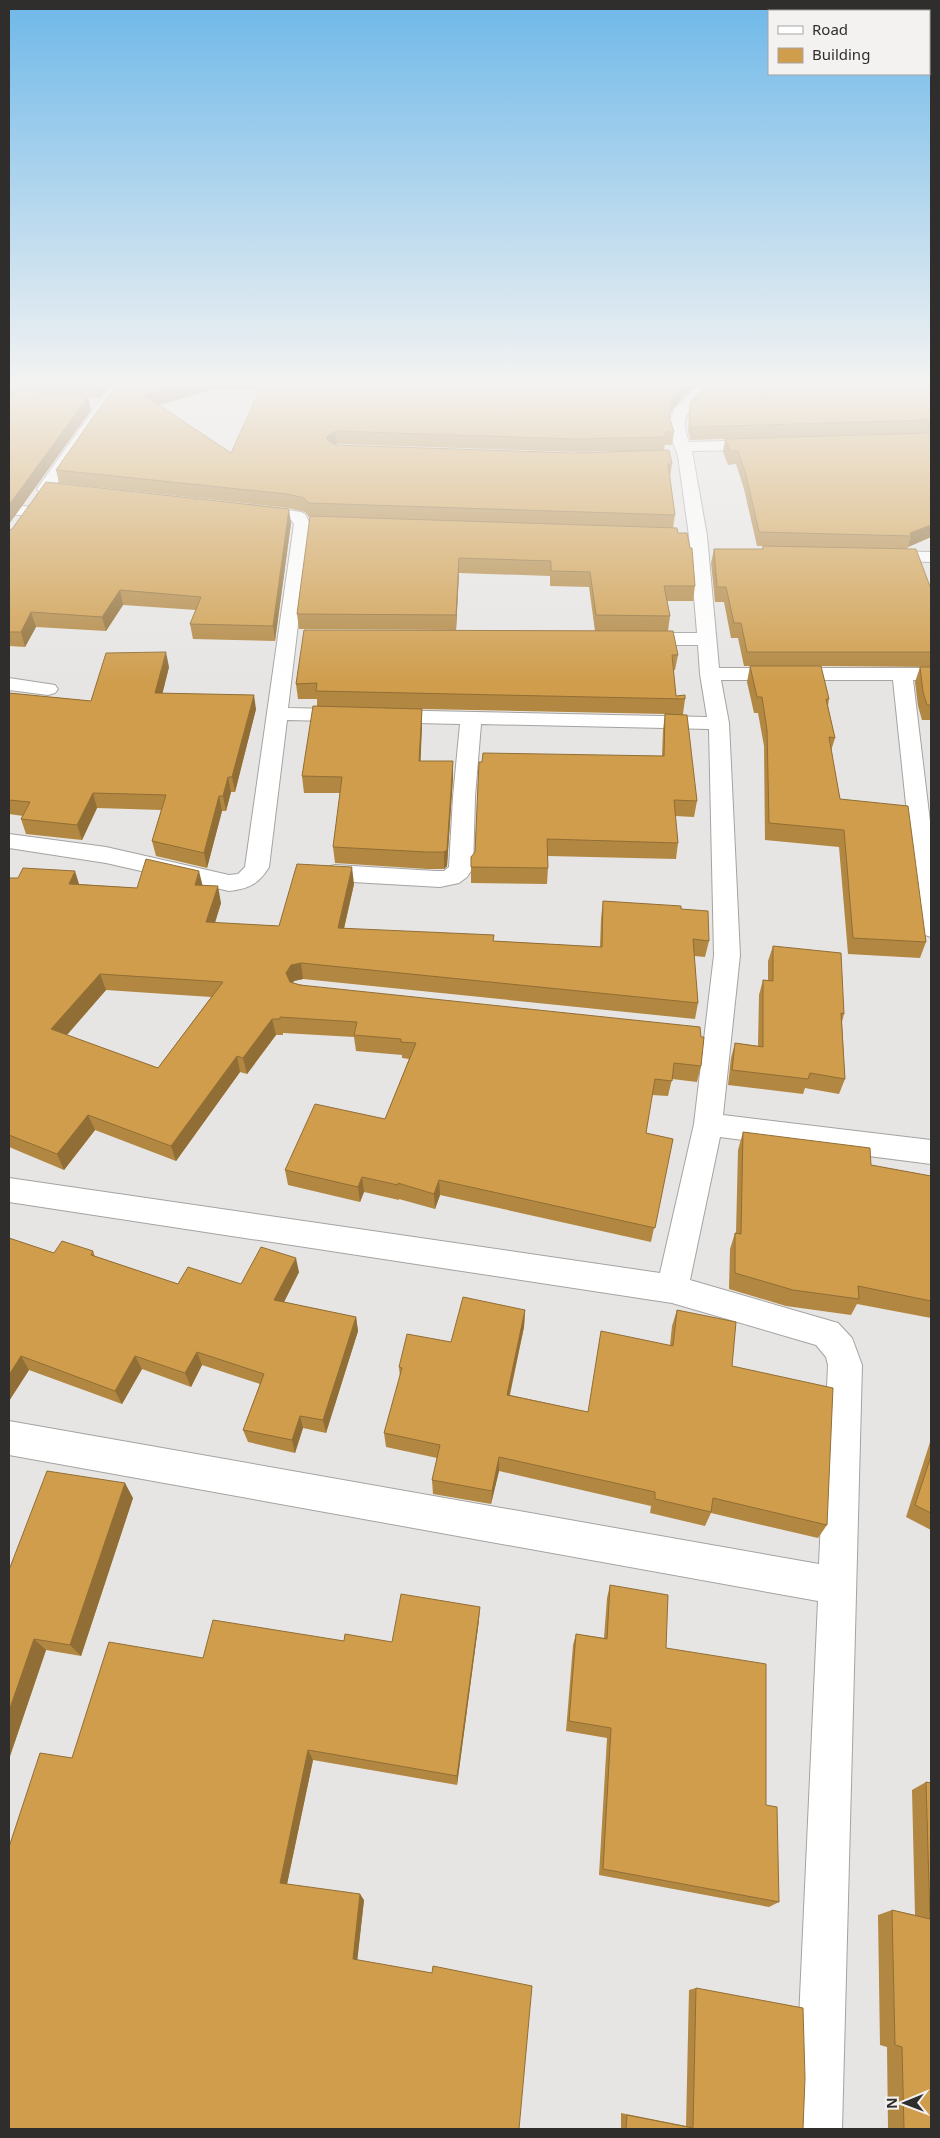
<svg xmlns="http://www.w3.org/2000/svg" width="940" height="2138" font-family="'Noto Sans',sans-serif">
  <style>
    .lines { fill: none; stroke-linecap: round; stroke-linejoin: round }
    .minor-casing { stroke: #a5a3a0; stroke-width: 2 }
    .minor { fill: #fff; fill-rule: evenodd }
    .wall { fill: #b28741; fill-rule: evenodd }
    .shaded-wall { fill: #916e35 }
    .building { fill: #cf9d4c; stroke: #916e35; fill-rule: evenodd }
  </style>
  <rect width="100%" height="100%" fill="#e7e5e3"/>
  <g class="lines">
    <g class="minor-casing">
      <g id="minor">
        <path d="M114,385H129L109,408L51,492H39L37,489L39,486L99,402Z"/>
        <path d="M699,385H714C697,408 676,408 689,442L761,440L766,442L769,445L766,448L761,450L692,451L707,536L719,668H931V680H913L931,830V937L922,934L919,928L893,680H721L729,723L740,955L723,1115L931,1140V1164L720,1137L690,1280L838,1323L852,1338L862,1365L842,2129H794L818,1601L9,1455V1421L819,1564L828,1365L826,1357L816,1345L672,1303L9,1202V1178L660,1273L694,1124L714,955L709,729L481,724L475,797L473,868L467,877L459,883L440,887L335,881L327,879L323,873L327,867L335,865L436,871H444L449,867L453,797L460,724L287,720L269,867C259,884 248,889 229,891L106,863L9,848V834L106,847L229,875L238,874L245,867L294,524L291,520L246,514L244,510L246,506L252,505L301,512L305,514L310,524L288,708L707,717L700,674L698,645H638L631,643L628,639L631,635L638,633H697L689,536L678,456L668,429L674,409Z"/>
        <path d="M9,505L35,507L37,511L35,515H9Z"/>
        <path d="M882,551L931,552V562L876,560L873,556L876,552Z"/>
        <path d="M9,678L55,685L58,689L55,693L48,695L9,690Z"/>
      </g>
    </g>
    <use href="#minor" class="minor"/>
  </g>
  <g class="wall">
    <path d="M9,385H112L99,398L88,397L91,410L9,524Z"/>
    <path d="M118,385H697L681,399L670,413V417L674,432L672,445H665L664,450L672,464L670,477L675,515L673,528L678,533L695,586L693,601H667L670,616L668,631H595L589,587L550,586V576L459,573L456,630L299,629L297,614L310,517H309L305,512L288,508L59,483L56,470ZM216,389L259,391L231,453L159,405ZM337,444L573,452L623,451L574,453L336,445Z"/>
    <path d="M931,385V537L908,547L907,549L931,589V667L821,666L829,699L828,706L835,738L831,751L840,799L926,942L920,958L848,954L839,847L765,840L764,746L758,713H754L747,682L750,666H744L738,638H731L724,602H715L711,563L714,549H762L763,546H757L744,489L736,464L728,465L723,452L725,439L690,440L688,430L690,403L822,392Z"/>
    <path d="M291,523L275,641L193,639L190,624L196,610L123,605L106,631L36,627L25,647L9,646V530Z"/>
    <path d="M304,630L678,655L675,670H673L676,696L685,699L683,714L697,801L694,817L675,816L678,843L676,859L548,856V868L547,884L471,883V857L662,756L663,730L665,714L422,709V725L420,761L453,777L447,866L444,869H427L335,863L333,847L340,793H304L302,776L317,707V699H298L296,684Z"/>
    <path d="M169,667L162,693L256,709L235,792H231L226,811H222L207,868L156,856L152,841L161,810L97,808L82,840L26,834L21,819L23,816L9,814V693L91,701Z"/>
    <path d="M920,667H931V720H922L918,706L915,682Z"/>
    <path d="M9,878L79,884L137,888L202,885L221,903L215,923L279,926L354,884L344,929L494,941L600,947L601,918L603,901L681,909L709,941L705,957L694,956L698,1003L695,1019L303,979L294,981L293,983L701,1066L697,1082L672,1079L668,1096L652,1095L646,1133L673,1139L651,1242L440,1195L435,1209L399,1199V1200L364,1192L360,1202L288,1185L285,1170L385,1119L409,1059L402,1058V1055L356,1051L354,1037L283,1033V1035H276L247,1074L240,1072L176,1161L95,1130L64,1170L9,1147ZM106,990L211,997L158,1068L67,1035Z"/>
    <path d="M773,946L844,1014L842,1022L845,1079L839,1094L805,1088L803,1094L728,1085L731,1058L735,1043L758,1046L759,995L763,980H768V961Z"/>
    <path d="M743,1132L871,1165L931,1176V1318L857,1304L851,1315L786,1306L729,1289L730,1249L735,1233H736L738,1150Z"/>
    <path d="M9,1238L54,1253L93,1251L95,1256L178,1284H241L299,1272L284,1302L356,1317L358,1331L326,1433L303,1428L295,1453L248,1442L243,1430L260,1384L202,1365L191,1387L142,1369L122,1404L29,1370L9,1401Z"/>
    <path d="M525,1310L524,1327L510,1395L588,1412L670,1345L672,1326L677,1310L732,1366L827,1525L818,1538L711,1513L705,1526L650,1513L651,1506L499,1471L491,1504L433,1494L432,1480L437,1458L386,1447L384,1433L400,1377L399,1367L451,1342Z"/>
    <path d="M931,1439V1530L906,1517Z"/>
    <path d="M133,1498L81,1656L46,1650L9,1759V1570Z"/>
    <path d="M610,1585L666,1648L766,1805L779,1902L769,1907L599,1875L607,1738L566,1731L573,1645L576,1634L604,1638L607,1598Z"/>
    <path d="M479,1620L457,1785L313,1760L287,1884L364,1900L357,1960L72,1758L203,1658L344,1641L392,1642Z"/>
    <path d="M926,1782L931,1783V2129H888L887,2047L880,2045L878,1915L892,1910L915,1915L912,1790Z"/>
    <path d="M696,1988L803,2129H621V2113L686,2126L689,1990Z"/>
  </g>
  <g class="shaded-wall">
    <path d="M96,385H112L99,398Z"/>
    <path d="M182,385H216V389L147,408L144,395Z"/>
    <path d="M684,385H697L681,399L670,413L668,430L672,400Z"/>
    <path d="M88,397L91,410L9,524V505Z"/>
    <path d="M336,431L337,444L331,447L326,438L330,434Z"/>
    <path d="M289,509L291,523L275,641L273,626Z"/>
    <path d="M931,525V537L908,547L911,536L910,533Z"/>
    <path d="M459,558V573L456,630V615Z"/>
    <path d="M120,590L123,605L106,631L102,617Z"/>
    <path d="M31,612L36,627L25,647L21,632Z"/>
    <path d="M166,652L169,667L159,708L155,693Z"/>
    <path d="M254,695L256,709L235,792L232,777Z"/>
    <path d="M422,709V725L420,777L419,761Z"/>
    <path d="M453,761V777L447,866L444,869V852Z"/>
    <path d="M228,777L231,792L226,811L223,796Z"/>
    <path d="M93,793L97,808L82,840L77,825Z"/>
    <path d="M219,796L222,811L207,868L204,853Z"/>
    <path d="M352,867L354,884L340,945L338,928Z"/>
    <path d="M75,871L80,887L69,884Z"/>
    <path d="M199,871L203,887L195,885Z"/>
    <path d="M218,886L221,903L210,938L206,922Z"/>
    <path d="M301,963L303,979L294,981L288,989L286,973L291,965Z"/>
    <path d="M100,974L106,990L58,1045L51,1029Z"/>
    <path d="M272,1019L276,1035L247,1074L243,1058Z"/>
    <path d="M237,1056L240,1072L176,1161L171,1146Z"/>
    <path d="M88,1115L95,1130L64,1170L57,1154Z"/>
    <path d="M362,1177L364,1192L360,1202L358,1187Z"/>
    <path d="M439,1180L440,1195L435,1209L434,1194Z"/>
    <path d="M296,1258L299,1272L278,1314L274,1300Z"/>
    <path d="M525,1310L524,1327L506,1410L507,1395Z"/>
    <path d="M356,1317L358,1331L326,1433L323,1420Z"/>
    <path d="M197,1352L202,1365L191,1387L185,1373Z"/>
    <path d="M21,1356L29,1370L9,1401V1375Z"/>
    <path d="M135,1356L142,1369L122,1404L115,1391Z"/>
    <path d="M300,1416L303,1428L295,1453L292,1440Z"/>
    <path d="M499,1457V1471L491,1504L492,1491Z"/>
    <path d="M125,1483L133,1498L81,1656L70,1645Z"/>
    <path d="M480,1607L479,1620L457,1785V1776Z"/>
    <path d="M34,1639L46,1650L9,1759V1711Z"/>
    <path d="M308,1750L313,1760L286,1889L280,1883Z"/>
    <path d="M360,1894L364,1900L357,1963L353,1959Z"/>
  </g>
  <g class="building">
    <path d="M118,385H182L144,395L231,453L262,385H684L672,400L669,417L674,432H665L666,437L574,439L336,431L330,434L326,438L330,442L336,445L574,453L669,450L672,464H668L675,515L308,503L304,498L287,494L56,470L108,396Z"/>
    <path d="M706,385H817L822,392L825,385H931V420L692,427L689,417L690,403Z"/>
    <path d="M9,389L88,397L9,505Z"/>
    <path d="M931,433V525L910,533L911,536L759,532L746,475L738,451H730L725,439Z"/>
    <path d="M46,482L289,509L273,626L190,624L201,597L120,590L102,617L31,612L21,632H9V530L12,529Z"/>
    <path d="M310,516L677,528L678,533H687L690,548H692L695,586H664L670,616L596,615L590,572L551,571V561L459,558L456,615L297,614Z"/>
    <path d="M763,546L916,549L931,589V652H747L741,623H734L726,587H717L714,549H763Z"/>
    <path d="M304,630L673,631L678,655H672L676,696L685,695V699L316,691L317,683L296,684Z"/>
    <path d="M166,652L155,693L254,695L232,777H228L223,796H219L204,853L152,841L166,795L93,793L77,825L21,819L30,802L9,800V693L91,701L106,653Z"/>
    <path d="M750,666H821L829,699H826L835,738L829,737L840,799L908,806L926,942L853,938L844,830L769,823L767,730L762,697H757Z"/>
    <path d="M920,667H931V705H927L923,692Z"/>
    <path d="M313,706L422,709L419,761H453L447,850L444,852H427L333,847L342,777L302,776Z"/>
    <path d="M665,714L687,715L697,801L674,800L678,843L547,839L548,868L471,867V857L475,852L479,762H482L483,753L664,756Z"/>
    <path d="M146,859L199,871L195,885L218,886L206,922L279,926L297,864L352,867L338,928L494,935L493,941L602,947L603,901L681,906V909L708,911L709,941L693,939L698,1003L301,963L291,965L286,973L290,982L300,985L700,1027L701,1037H704L701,1066L674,1063L672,1081L655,1079L646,1133L673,1139L655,1228L439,1180L434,1194L398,1183V1185L362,1177L358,1187L285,1170L315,1104L385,1119L416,1043L401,1042V1039L354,1035L357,1022L280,1017V1019H272L243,1058L237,1056L171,1146L88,1115L57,1154L9,1135V878H18L23,868L75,871L69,884L137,888ZM100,974L223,982L158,1068L51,1029Z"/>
    <path d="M773,946L841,953L844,1014L841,1013L845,1079L810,1073L808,1079L732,1070L735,1043L763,1047V980L773,981Z"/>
    <path d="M743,1132L870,1148L871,1165L931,1176V1301L858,1286L859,1299L793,1290L735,1273V1233L741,1234Z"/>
    <path d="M9,1238L54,1253L62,1241L93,1251L91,1255L178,1284L188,1267L241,1284L261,1247L296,1258L274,1300L356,1317L323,1420L300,1416L292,1440L243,1430L264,1374L197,1352L185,1373L135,1356L115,1391L21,1356L9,1375Z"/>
    <path d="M463,1297L525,1310L507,1395L588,1412L601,1331L673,1346L677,1310L736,1322L732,1366L833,1388L827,1525L713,1498L711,1512L655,1499V1492L499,1457L492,1491L432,1480L440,1445L384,1433L402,1368L399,1367L407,1334L451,1342Z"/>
    <path d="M931,1456V1513L915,1505Z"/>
    <path d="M47,1471L125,1483L70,1645L34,1639L9,1711V1570Z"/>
    <path d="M610,1585L668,1595L666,1648L766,1664V1805L777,1807L779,1902L603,1869L611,1728L569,1721L576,1634L607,1639Z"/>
    <path d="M401,1594L480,1607L457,1776L308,1750L280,1883L360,1894L353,1959L432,1973L433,1966L532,1986L519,2129H9V1847L40,1753L72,1758L109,1642L203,1658L213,1620L344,1641L345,1634L392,1642Z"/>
    <path d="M926,1782L931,1783V2129H904L902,2047L895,2045L892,1910L930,1919Z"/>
    <path d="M696,1988L803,2008L805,2078L803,2129H626L627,2115L693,2128Z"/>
  </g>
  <linearGradient id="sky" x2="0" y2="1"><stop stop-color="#6eb8e9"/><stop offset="0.56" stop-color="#f4f3f2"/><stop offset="1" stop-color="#f4f3f2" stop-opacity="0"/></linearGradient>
  <rect width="940" height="684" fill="url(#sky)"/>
  <rect width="940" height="2138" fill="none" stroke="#2f2e2d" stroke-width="20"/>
  <rect x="768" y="10" width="162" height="65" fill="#f4f2f0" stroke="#a5a4a2"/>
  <rect x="778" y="26" width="25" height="8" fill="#ffffff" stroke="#a5a4a2"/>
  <text x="812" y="35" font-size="15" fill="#2f2e2d">Road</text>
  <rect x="778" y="48" width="25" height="15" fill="#cf9d4c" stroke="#a5a4a2"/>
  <text x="812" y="60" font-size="15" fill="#2f2e2d">Building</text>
  <g transform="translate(905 2103) rotate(269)" stroke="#f4f2f0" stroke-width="4" paint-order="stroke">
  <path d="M0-4L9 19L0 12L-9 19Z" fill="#2f2e2d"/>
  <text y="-8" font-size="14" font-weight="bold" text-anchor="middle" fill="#2f2e2d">N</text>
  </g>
</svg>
